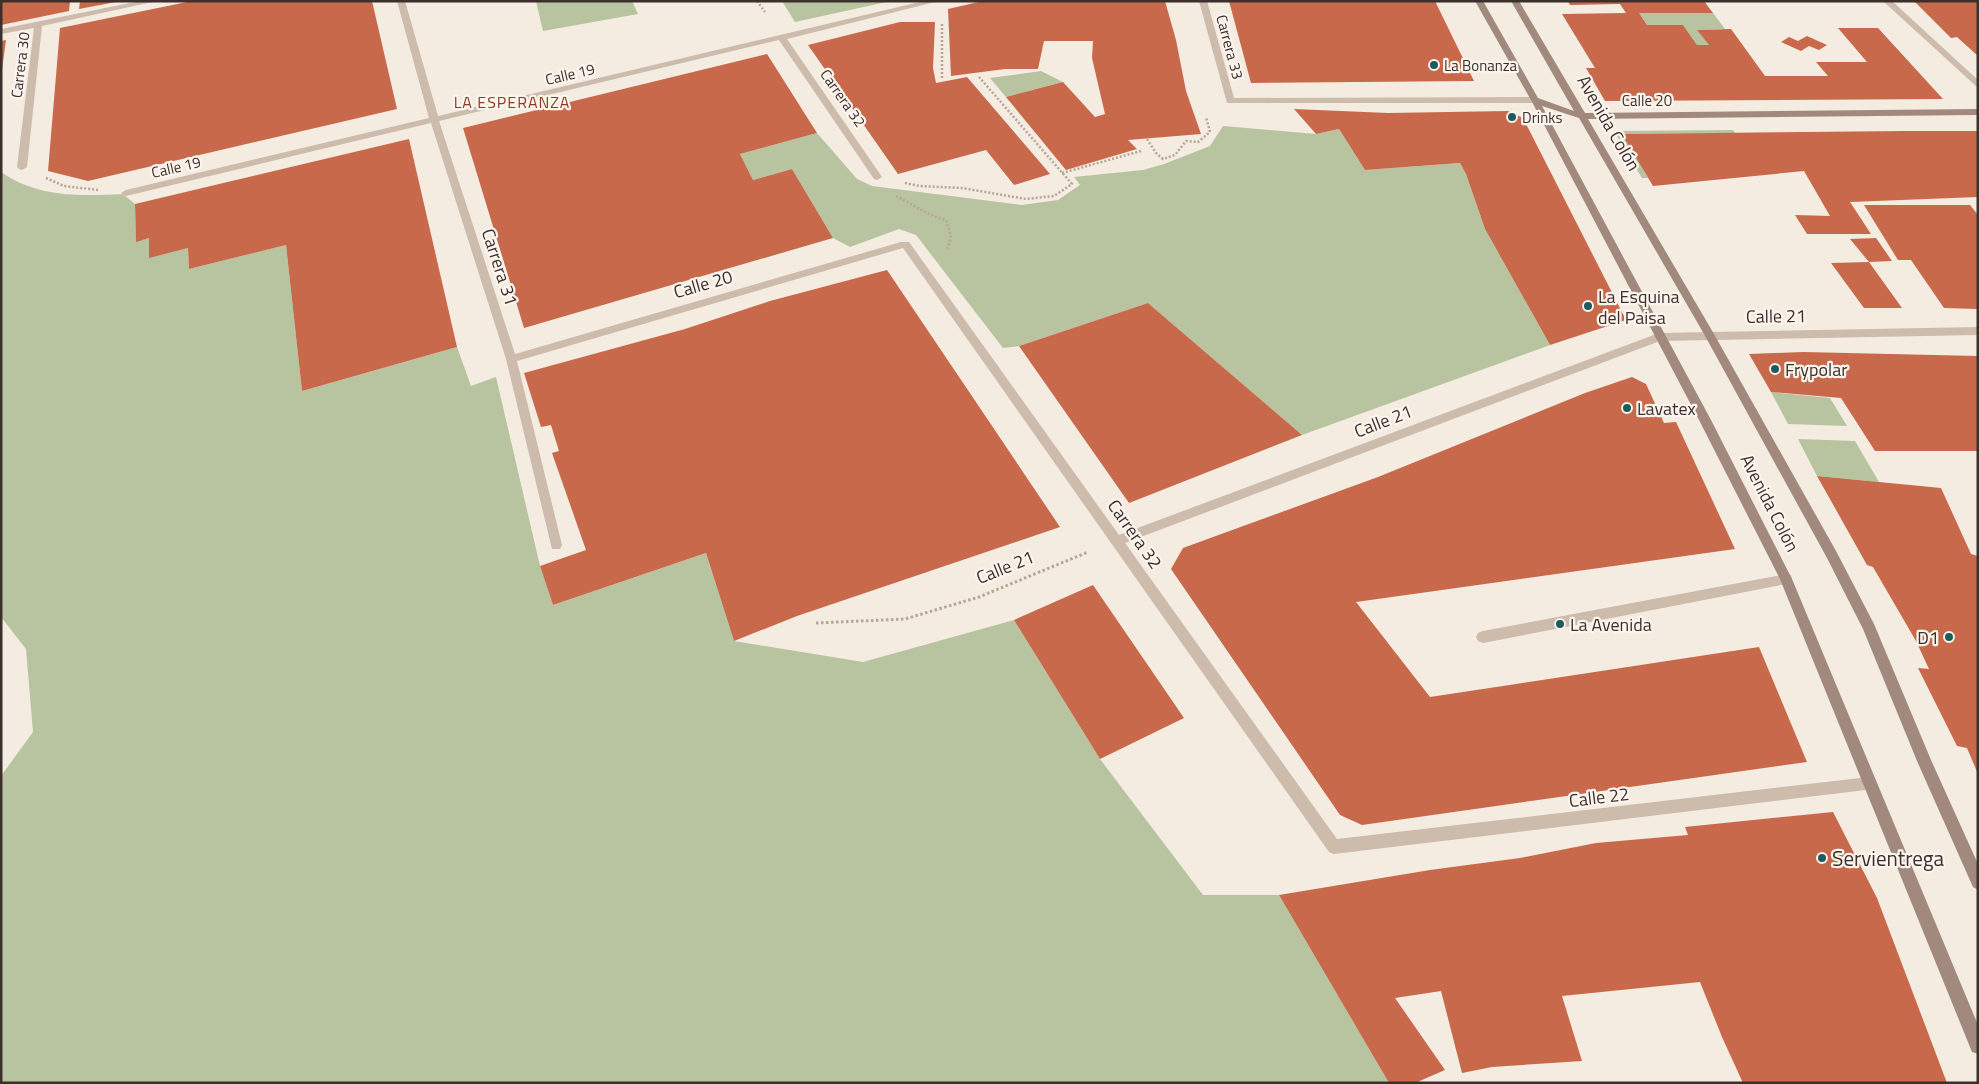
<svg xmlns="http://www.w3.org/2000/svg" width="1979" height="1084" font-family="'Titillium Web',sans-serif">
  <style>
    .green { fill: #b8c4a0 }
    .building { fill: #c8694b }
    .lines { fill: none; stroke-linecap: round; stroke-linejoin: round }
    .path-far1 { stroke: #b9a596; stroke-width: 2.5; stroke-dasharray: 2 2; stroke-linecap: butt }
    .path { stroke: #b9a596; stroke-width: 3; stroke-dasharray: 2.5 2.5; stroke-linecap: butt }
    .lane { fill: #cdbbac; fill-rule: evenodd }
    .street { fill: #cdbbac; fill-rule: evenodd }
    .secondary { fill: #a18a7d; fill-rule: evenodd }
    .poi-dot { fill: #1f5a5e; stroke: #fbf5ee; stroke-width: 2 }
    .labels { text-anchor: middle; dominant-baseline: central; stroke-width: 4.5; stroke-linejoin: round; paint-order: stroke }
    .far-street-label { font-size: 15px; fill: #3b302b; stroke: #fbf5ee }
    .far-poi-label { font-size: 15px; fill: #3b302b; stroke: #fbf5ee; text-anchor: start }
    .far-neighbourhood-label { font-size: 16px; letter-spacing: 1px; fill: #8c3b22; stroke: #fbf5ee }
    .street-label { font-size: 18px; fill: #3b302b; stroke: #fbf5ee }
    .poi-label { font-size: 18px; fill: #3b302b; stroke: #fbf5ee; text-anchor: start }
    .near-poi-label { font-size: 21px; fill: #3b302b; stroke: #fbf5ee; text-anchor: start }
  </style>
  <rect width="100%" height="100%" fill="#f4ebe1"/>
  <g class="green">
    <path d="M536,1H632L638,14L543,31Z"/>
    <path d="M782,1H891L795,22Z"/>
    <path d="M1639,13H1713L1725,29L1698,30L1709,45H1697L1683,25H1647Z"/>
    <path d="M1041,71L1063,82L1006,97L990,78Z"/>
    <path d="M1223,126L1316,134L1339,129L1365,170L1460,163L1466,174L1485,229L1550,345L1302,435L1148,303L1019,346L1003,348L916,235L899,229L850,247L833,238L792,169L753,180L740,154L817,133L857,179L872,186L1022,205L1058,200L1080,185L1074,177L1143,170L1164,164L1210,146Z"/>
    <path d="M1733,130L1735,133L1623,134L1648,178H1642L1614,131Z"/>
    <path d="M1,172C39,198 79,196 123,194L135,204L136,241L149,238V257L188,248L189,269L286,245L302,391L457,347L471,386L496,377L540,566L553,605L706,553L734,641L863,662L1014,620L1100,759L1203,895H1279L1389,1083H1V776L33,732L26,649L1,617Z"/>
    <path d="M1771,392L1830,398L1847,426L1788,424Z"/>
    <path d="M1798,439L1855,441L1879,482L1817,476Z"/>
  </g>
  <g class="building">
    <path d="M1,1H70L69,11L1,25Z"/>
    <path d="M80,1H116V2L79,9Z"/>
    <path d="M192,1H372L397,109L88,181L48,171L60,28Z"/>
    <path d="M983,1H1165L1176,40L1186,91L1201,134L1128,140L1137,149L1066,170L1006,97L1063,82L1095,117L1105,114L1092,58L1093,41H1044L1038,69H1005L951,76L948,9Z"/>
    <path d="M1229,1H1435L1474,81L1251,83Z"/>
    <path d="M1568,1H1704L1713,13H1639L1647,25H1683L1697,45H1709L1697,30L1731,29L1765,76H1828L1816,62H1867L1838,28H1878L1943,99L1605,101L1586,68H1595L1562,14L1626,13L1620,4L1570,5Z"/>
    <path d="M1914,1H1978V56L1957,37L1951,38Z"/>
    <path d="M900,22H935L933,68L936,83L967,77L1050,174L1014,185L986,150L898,174L808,45Z"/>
    <path d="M1807,36L1827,45L1819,50L1809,46L1801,51L1781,42L1789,37L1798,41Z"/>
    <path d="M6,40L2,70H1V41Z"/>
    <path d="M767,54L817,133L740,154L753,180L792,169L833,238L524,328L463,128Z"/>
    <path d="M1294,109L1388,113L1508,111L1523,118L1626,320L1550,345L1485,229L1466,174L1460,163L1365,170L1339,129L1316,134Z"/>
    <path d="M1905,131H1978V197L1850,202L1871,234H1807L1795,215L1830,216L1804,171L1653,186L1622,134Z"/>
    <path d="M409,139L457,347L302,391L286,245L189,269L188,248L149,258V238L136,242L135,204Z"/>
    <path d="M1864,205H1970L1978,215V309L1944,308L1911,260H1898Z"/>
    <path d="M1876,238L1892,261L1869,262L1850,239Z"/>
    <path d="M1869,262L1902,308H1864L1831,263Z"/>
    <path d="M887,270L1060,527L797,616L734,641L706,553L553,605L540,566L586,550L552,453L559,451L551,425L541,427L524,373L685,329L770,301Z"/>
    <path d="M1148,303L1302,435L1129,503L1019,346Z"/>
    <path d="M1803,352L1978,356V451H1875L1841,398L1771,392L1749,354Z"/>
    <path d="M1632,377L1646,384L1664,423L1676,422L1735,549L1356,602L1430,697L1759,647L1807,762L1362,825L1340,815L1171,569L1183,548L1378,477L1585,393Z"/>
    <path d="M1817,476L1941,488L1971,554L1978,556V774L1967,748L1957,746L1918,668L1929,669L1916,641L1873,567L1867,565Z"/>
    <path d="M1093,585L1184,718L1100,759L1014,620Z"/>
    <path d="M1833,812L1877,898L1947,1083H1743L1722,1037L1700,982L1562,996L1582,1061L1492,1067L1462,1073L1441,991L1395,998L1445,1070L1415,1083H1389L1279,895L1430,870L1520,858L1596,843L1688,835L1685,827Z"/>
  </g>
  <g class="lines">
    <g class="path-far1">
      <path d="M757,1L765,12"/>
      <path d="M942,24V78"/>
      <path d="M1147,139L1156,153L1163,159L1175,155L1186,141L1198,142L1210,132L1206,117"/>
      <path d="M1062,173L1141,151"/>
      <path d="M46,178L64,186L98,190"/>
      <path d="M905,183L920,186L962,188L1026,199L1054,196L1072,184L979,77"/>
      <path d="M896,196L931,215L946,220L951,236L947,251"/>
    </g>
    <path class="path" d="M816,623L905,619L979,597L1088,552"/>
    <path class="lane" d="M1786,574L1791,575L1792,579L1791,583L1786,584L1483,643L1478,641L1476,637L1478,633L1483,631Z"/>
    <g class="street">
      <path d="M140,1H157L42,26L27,167L22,170L19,169L17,167L34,28L1,34V29Z"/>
      <path d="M397,1H405L438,116L924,1H939L787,39L882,177L877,180L874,179L779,40L439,121L515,354L901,242H909L1119,535L1659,333L1978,327V335L1660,341L1125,543L1337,839L1869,777L1874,779L1876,784L1874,789L1334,854L1329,852L903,248L517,361L562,545L560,549H552L506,359L431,123L126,196L121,193L126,190L429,118Z"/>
      <path d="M1199,1H1207L1234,98L1535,97L1539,100L1535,103H1227Z"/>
      <path d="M1883,1H1892L1978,80V88Z"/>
    </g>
    <path class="secondary" d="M1475,1H1483L1538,98L1574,111L1511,1H1519L1585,113L1978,109V115L1588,119L1714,334L1836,551L1874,624L1931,760L1978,864V890L1973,887L1917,761L1863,629L1827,558L1704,334L1579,118L1542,106L1711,420L1792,579L1978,1025V1054L1972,1052L1780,579L1699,420L1531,100Z"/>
  </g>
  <g class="poi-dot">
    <circle cx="1434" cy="65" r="5"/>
    <circle cx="1512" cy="117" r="5"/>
    <circle cx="1588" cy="306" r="5"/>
    <circle cx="1775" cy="369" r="5"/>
    <circle cx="1627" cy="408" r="5"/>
    <circle cx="1560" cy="624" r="5"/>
    <circle cx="1949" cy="637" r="5"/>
    <circle cx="1822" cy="858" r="5"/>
  </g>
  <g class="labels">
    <g class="far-street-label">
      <text transform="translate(1230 47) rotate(75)">Carrera 33</text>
      <text transform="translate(20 65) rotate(-83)">Carrera 30</text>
      <text transform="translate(570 74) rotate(-13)">Calle 19</text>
      <text transform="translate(843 98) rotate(55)">Carrera 32</text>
      <text x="1647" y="100">Calle 20</text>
      <text transform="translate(176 167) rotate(-13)">Calle 19</text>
    </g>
    <g class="far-poi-label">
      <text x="1444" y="65">La Bonanza</text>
      <text x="1522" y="117">Drinks</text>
    </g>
    <g class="far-neighbourhood-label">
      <text x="512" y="102">LA ESPERANZA</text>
    </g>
    <g class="street-label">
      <text transform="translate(1609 123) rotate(60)">Avenida Colón</text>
      <text transform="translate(500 267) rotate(72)">Carrera 31</text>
      <text transform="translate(703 284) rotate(-16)">Calle 20</text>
      <text transform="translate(1776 316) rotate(-1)">Calle 21</text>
      <text transform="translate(1383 421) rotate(-21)">Calle 21</text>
      <text transform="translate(1770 503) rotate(63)">Avenida Colón</text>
      <text transform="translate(1135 534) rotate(55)">Carrera 32</text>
      <text transform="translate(1005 567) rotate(-22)">Calle 21</text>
      <text transform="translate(1599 797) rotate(-7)">Calle 22</text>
    </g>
    <g class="poi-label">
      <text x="1598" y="296">La Esquina<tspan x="1598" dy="21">del Paisa</tspan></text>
      <text x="1785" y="369">Frypolar</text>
      <text x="1637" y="408">Lavatex</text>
      <text x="1570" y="624">La Avenida</text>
      <text x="1939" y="637" text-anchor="end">D1</text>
    </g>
    <g class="near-poi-label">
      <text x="1832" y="858">Servientrega</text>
    </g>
  </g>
  <rect width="1979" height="1084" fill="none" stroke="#3b302b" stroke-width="5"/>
</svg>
